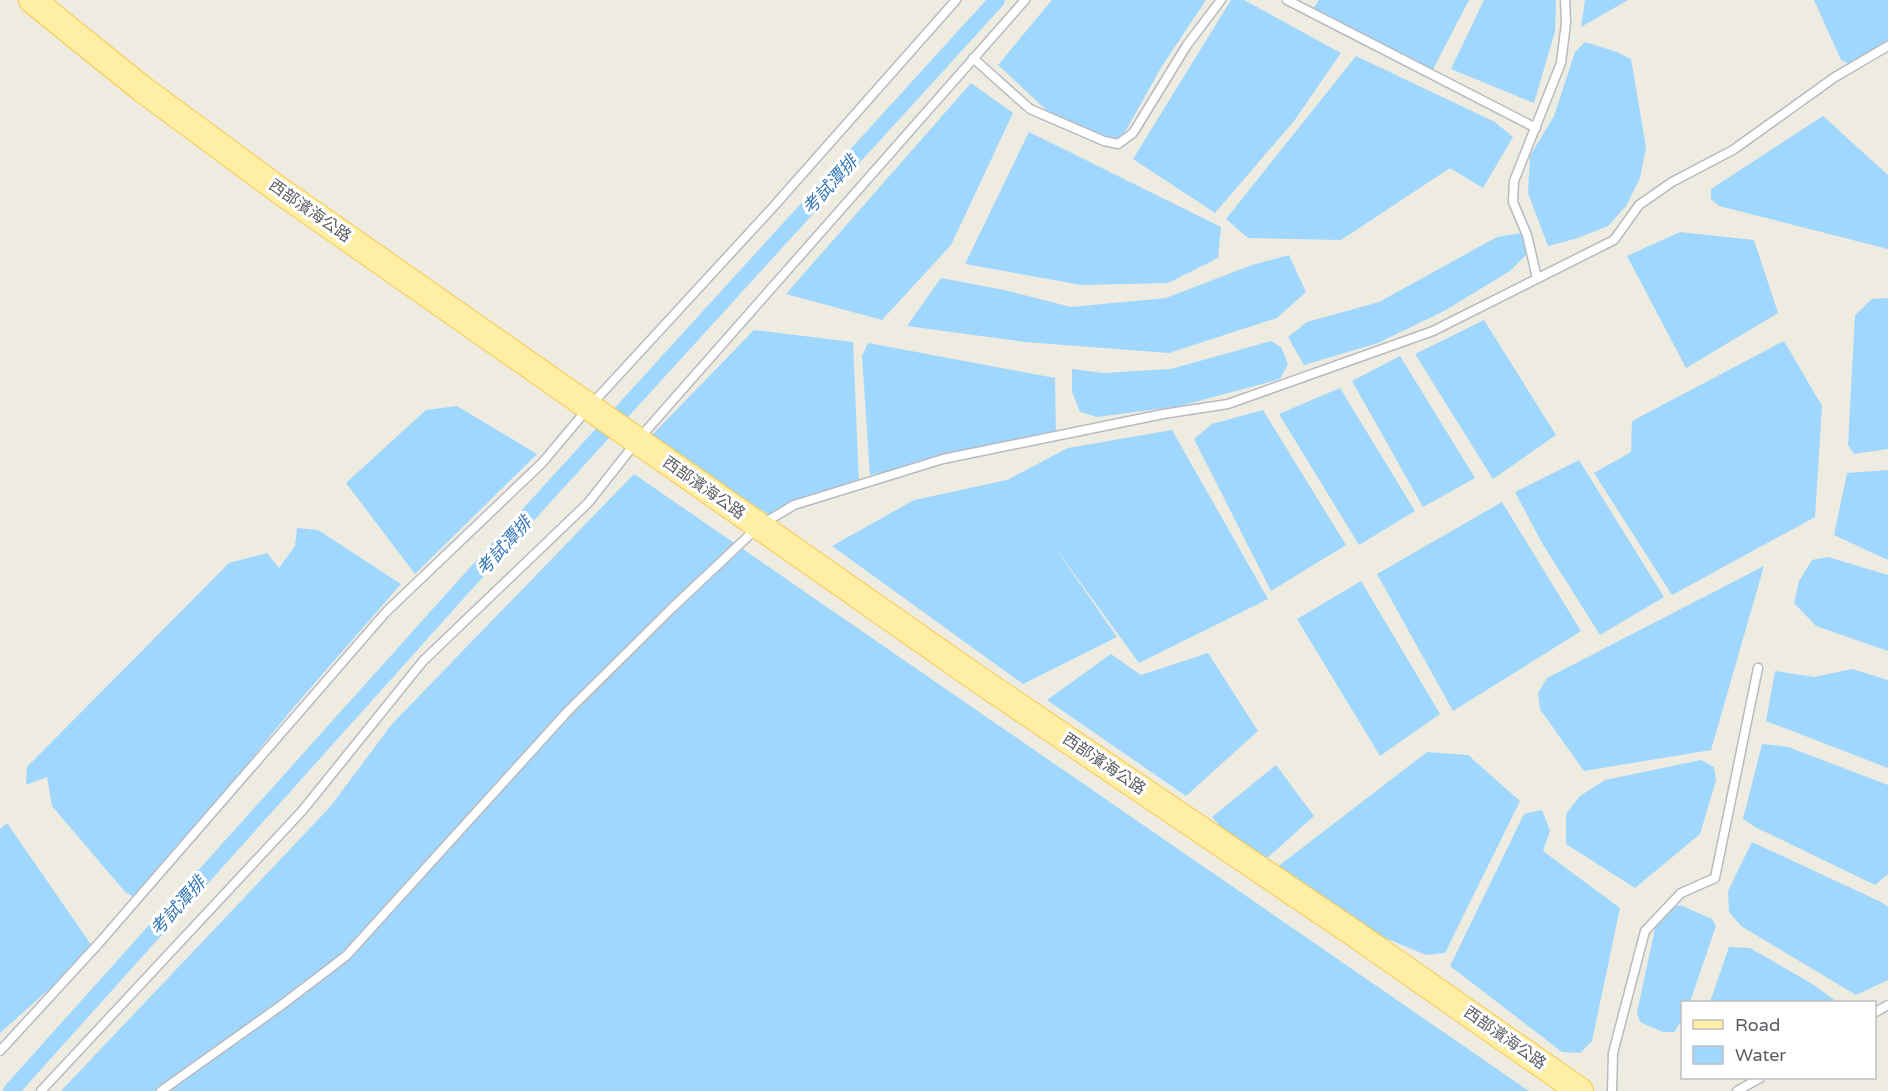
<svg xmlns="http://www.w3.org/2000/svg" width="1888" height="1091" font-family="'Varela Round','Noto Sans TC',sans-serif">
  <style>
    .water { fill: #a0d7ff }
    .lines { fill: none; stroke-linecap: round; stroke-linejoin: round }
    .canal { stroke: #a0d7ff; stroke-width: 16 }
    .service-casing { stroke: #b7babf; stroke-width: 11 }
    .primary-casing { stroke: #fcc84c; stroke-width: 28 }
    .service { stroke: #fff; stroke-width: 8 }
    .primary { stroke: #ffefa5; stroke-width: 26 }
    .labels { text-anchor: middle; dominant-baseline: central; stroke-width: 6; stroke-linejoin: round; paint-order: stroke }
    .street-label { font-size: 16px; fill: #5a5e63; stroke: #fff }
    .water-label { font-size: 18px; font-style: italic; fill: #3678b8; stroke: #fff }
  </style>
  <rect width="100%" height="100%" fill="#eeebe1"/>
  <g class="water">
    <path d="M1052,0H1206L1162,66L1120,141L1055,118L998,65Z"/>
    <path d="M1231,0H1244L1341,53L1294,121L1215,213L1133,159Z"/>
    <path d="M1319,0H1469L1429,77L1309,15Z"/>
    <path d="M1484,0H1556L1555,31L1534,103L1451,69Z"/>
    <path d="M1585,0H1628L1581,27Z"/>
    <path d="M1814,0H1888V51L1859,69L1841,60Z"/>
    <path d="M1585,42L1617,52L1631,59L1646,147L1640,178L1626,206L1608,226L1578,238L1548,246L1528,193L1530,156L1554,116L1575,52Z"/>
    <path d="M1356,56L1495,122L1513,137L1483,188L1450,168L1341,240L1248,238L1226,219Z"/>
    <path d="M971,83L1013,113L951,245L882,320L786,294Z"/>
    <path d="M1823,116L1888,175V249L1719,206L1711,199V189Z"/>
    <path d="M1029,132L1221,227L1218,258L1168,283L1081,285L965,264Z"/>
    <path d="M1680,232L1754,240L1778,313L1686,368L1627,256Z"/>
    <path d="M1523,233L1533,248L1510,271L1444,311L1378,343L1304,365L1288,337L1307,322L1379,302L1497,237Z"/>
    <path d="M1289,255L1306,292L1277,318L1169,353L1025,342L907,326L941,278L1004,290L1071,307L1166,298L1252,265Z"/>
    <path d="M1888,298V449L1854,454L1848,445L1855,315L1872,299Z"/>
    <path d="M1484,320L1556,435L1493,479L1415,354Z"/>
    <path d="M754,330L853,342L859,484L769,515L650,437Z"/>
    <path d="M1271,341L1281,347L1288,364L1280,379L1180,406L1097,417L1080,412L1072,392V369L1103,373L1171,369Z"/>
    <path d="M1784,341L1822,406L1815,517L1672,595L1594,473L1631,452L1632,421Z"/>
    <path d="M868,343L1055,378L1056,437L870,475L862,356Z"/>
    <path d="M1400,356L1475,478L1423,507L1352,381Z"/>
    <path d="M1340,388L1415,511L1359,545L1279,414Z"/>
    <path d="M457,406L537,454L415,574L346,483L426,410Z"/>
    <path d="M1263,410L1346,545L1271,591L1194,439L1212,424Z"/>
    <path d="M1172,430L1268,599L1139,663L1051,542L1117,637L1023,684L832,546L914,500L1007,480L1068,448Z"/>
    <path d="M1579,460L1664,597L1600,635L1542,543L1515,492Z"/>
    <path d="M1888,470V560L1834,535L1847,473Z"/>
    <path d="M634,474L1529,1091H61L330,807L392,724Z"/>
    <path d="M1502,502L1581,631L1453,711L1377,574Z"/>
    <path d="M297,528L318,530L401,584L293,708L138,898L126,893L52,806L47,777L26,785L27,767L229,563L267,553L279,568L295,546Z"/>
    <path d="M1828,557L1888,575V651L1816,626L1794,603L1799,581L1812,560Z"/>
    <path d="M1764,566L1711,750L1584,771L1540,709L1538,693L1547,678Z"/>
    <path d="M1361,581L1440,714L1380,756L1297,619Z"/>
    <path d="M1208,653L1258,731L1186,796L1047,700L1111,654L1141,675Z"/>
    <path d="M1852,669L1888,680V768L1766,721L1775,671L1814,677Z"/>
    <path d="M1762,744L1788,747L1888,785V874L1875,885L1755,827L1743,819Z"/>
    <path d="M1427,752L1468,755L1520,801L1445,953L1426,955L1354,925L1276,868Z"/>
    <path d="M1701,760L1714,767L1716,780L1700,834L1635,888L1566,844V814L1580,796L1605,780Z"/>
    <path d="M1276,765L1314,816L1265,860L1226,833L1212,817Z"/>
    <path d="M1542,810L1550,831L1543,851L1620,908L1592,1041L1580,1053L1562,1052L1450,966L1524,814Z"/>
    <path d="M7,823L94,949L0,1033V829Z"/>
    <path d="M1752,842L1881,902L1888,907V980L1856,995L1741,926L1729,912L1728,891Z"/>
    <path d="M1680,905L1712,919L1716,926L1690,1002H1682V1020L1674,1032H1663L1640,1022L1637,1012L1656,924L1664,910Z"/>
    <path d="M1729,947L1750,948L1814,985L1837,1002H1710Z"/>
  </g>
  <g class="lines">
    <path class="canal" d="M11,1091L508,537L997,0"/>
    <g class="service-casing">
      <g id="service">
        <path d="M1287,0L1536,128"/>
        <path d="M973,58L1030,109L1104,141L1118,144L1133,133L1187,45L1221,0"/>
        <path d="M1537,278L1527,235L1513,202L1514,181L1561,63L1566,23L1565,0"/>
        <path d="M1874,1013L1888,1005"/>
        <path d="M0,1051L100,942L386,612L542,463L590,406L774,206L956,0"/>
        <path d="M41,1091L302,811L423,661L588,503L637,441L1025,0"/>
        <path d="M161,1091L279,1007L346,956L568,711L671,609L759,526L794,505L943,459L1163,414L1228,404L1433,331L1614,240L1639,205L1672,182L1733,150L1835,77L1888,46"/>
        <path d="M1612,1091L1613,1053L1645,931L1681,893L1715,878L1758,668"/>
        <path d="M1737,1091L1760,1078"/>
      </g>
    </g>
    <g class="primary-casing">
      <path id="primary" d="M32,0L141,88L279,190L978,679L1355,934L1580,1091"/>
    </g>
    <use href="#service" class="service"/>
    <use href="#primary" class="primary"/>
  </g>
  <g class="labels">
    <g class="street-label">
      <text transform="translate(310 211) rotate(35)">西部濱海公路</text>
      <text transform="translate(704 488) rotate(35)">西部濱海公路</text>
      <text transform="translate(1104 764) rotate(34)">西部濱海公路</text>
      <text transform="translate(1505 1038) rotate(35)">西部濱海公路</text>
    </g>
    <g class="water-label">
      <text transform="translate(830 185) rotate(-48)">考試潭排</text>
      <text transform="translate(504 546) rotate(-48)">考試潭排</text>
      <text transform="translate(178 906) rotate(-48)">考試潭排</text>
    </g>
  </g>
  <rect x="1681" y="1001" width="195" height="78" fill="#ffffff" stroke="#bdbfc1" stroke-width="1.5"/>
  <rect x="1693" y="1020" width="30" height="9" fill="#ffefa5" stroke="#bdbfc1" stroke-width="1.5"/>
  <text x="1735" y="1031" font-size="18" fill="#5a5e63">Road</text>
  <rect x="1693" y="1046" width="30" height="18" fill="#a0d7ff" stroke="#bdbfc1" stroke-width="1.5"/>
  <text x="1735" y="1061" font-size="18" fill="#5a5e63">Water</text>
</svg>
